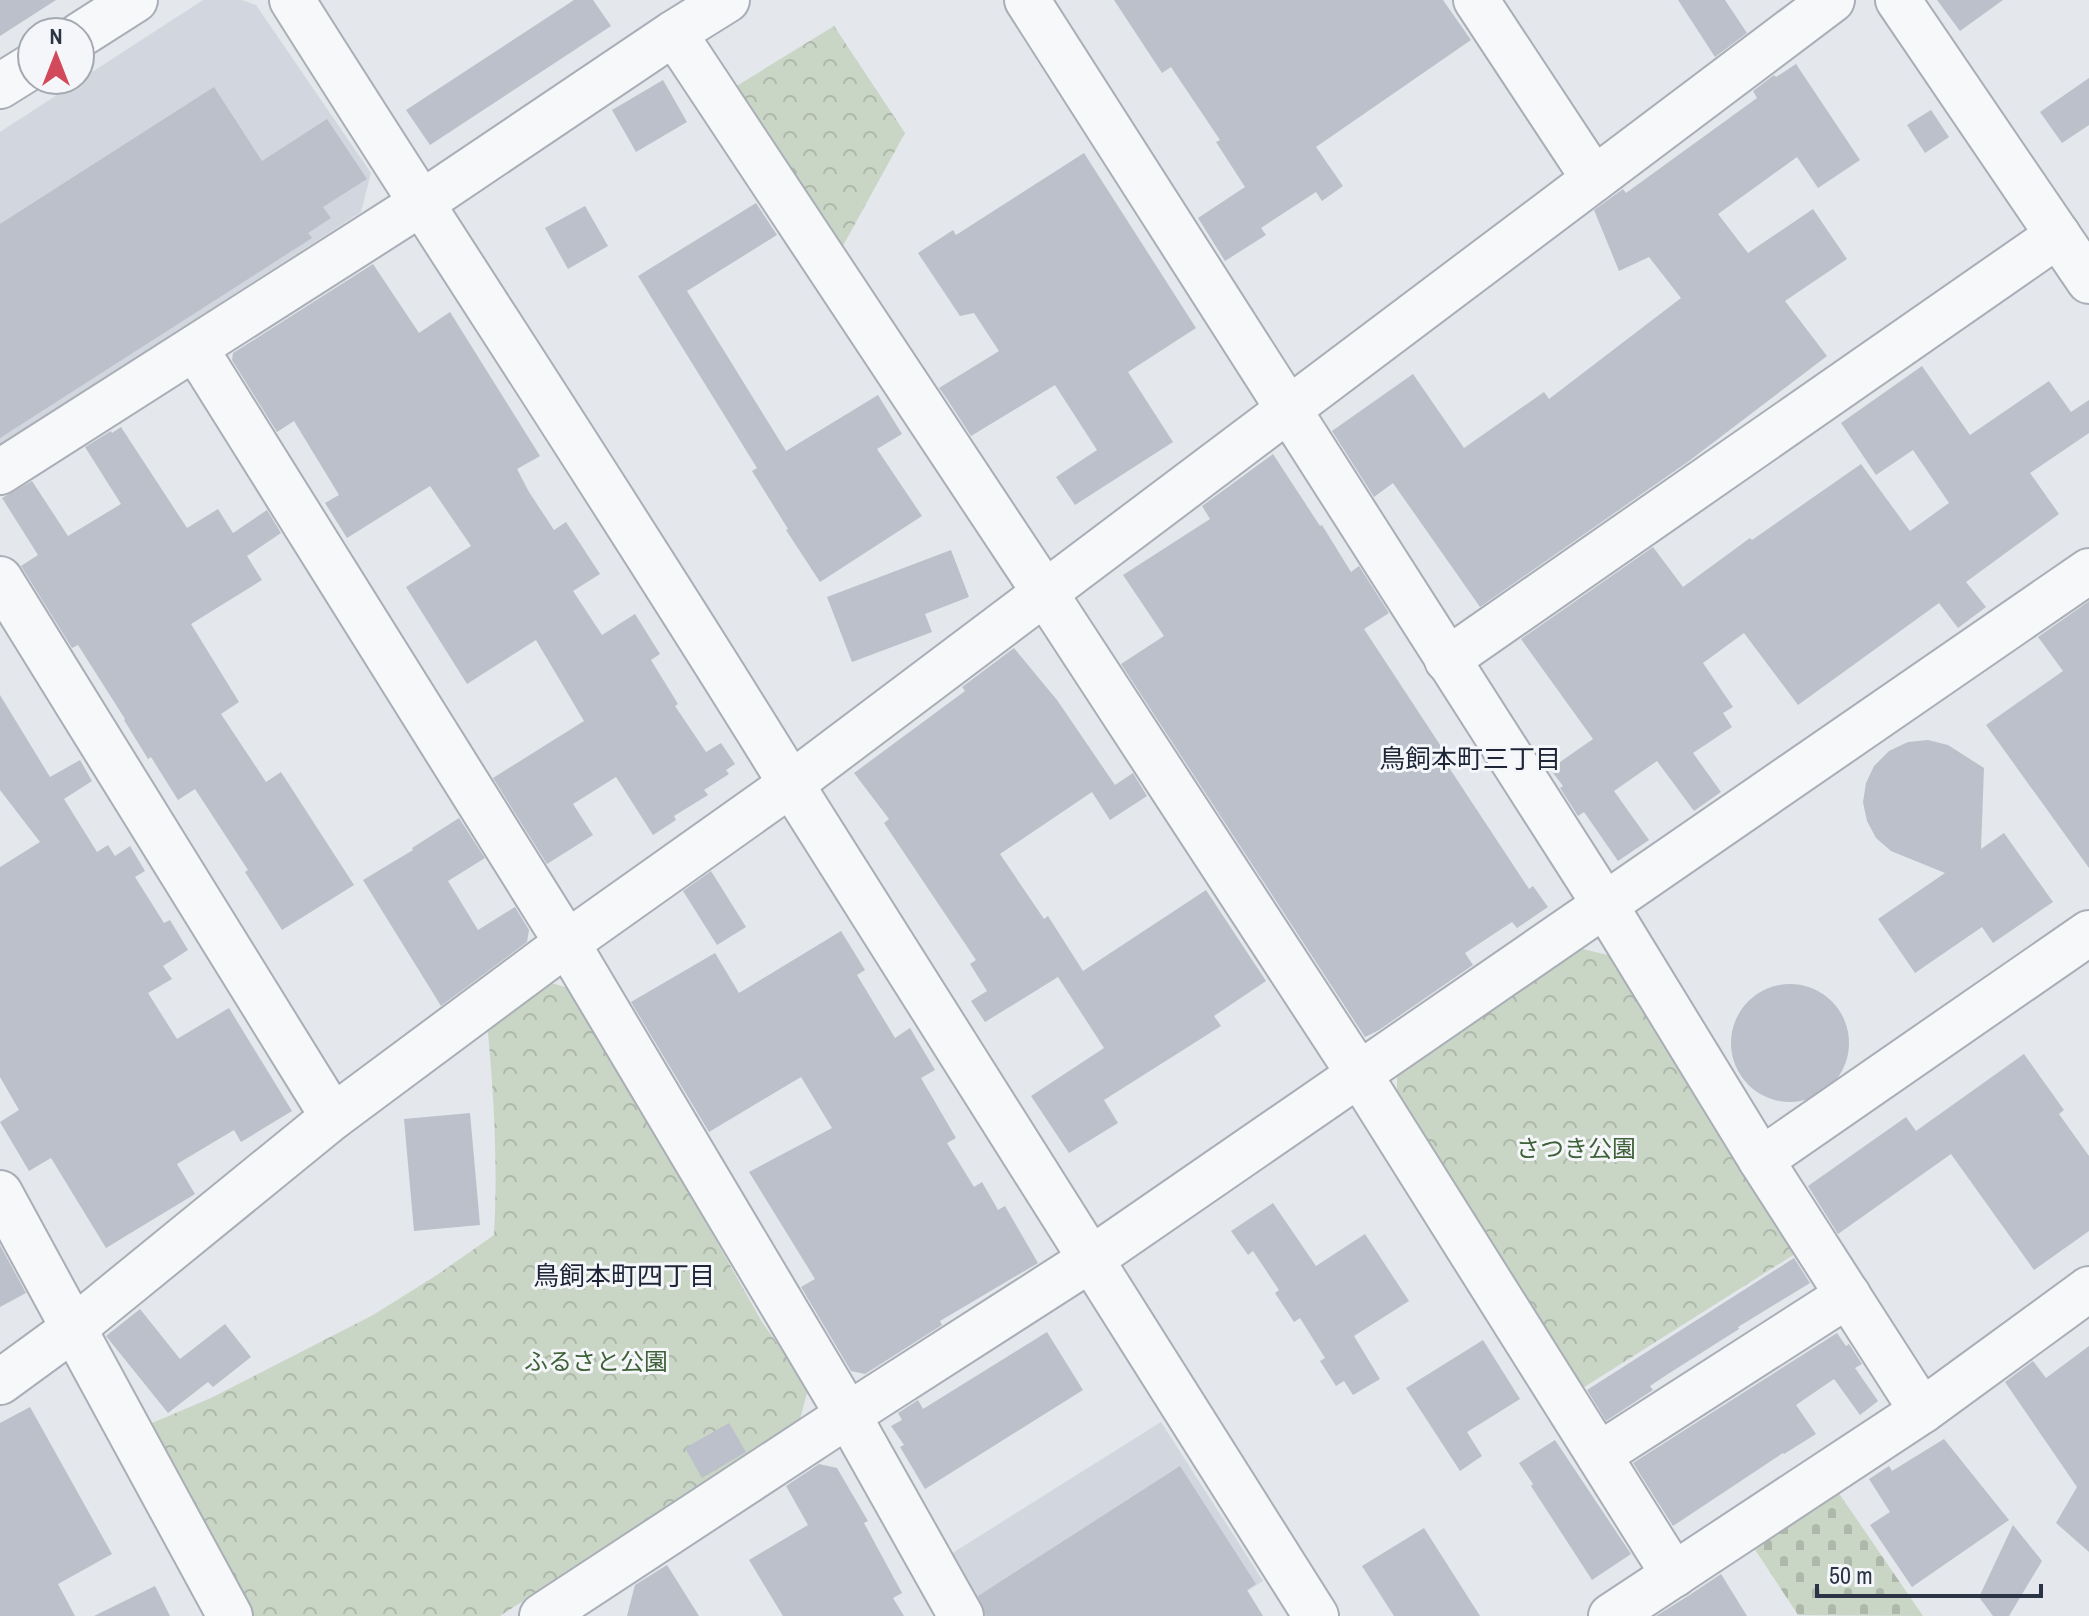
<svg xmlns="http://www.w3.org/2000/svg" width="2089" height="1616" font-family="'Archivo Narrow','Noto Sans JP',sans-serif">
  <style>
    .built { fill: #d2d6de }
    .cemetery { fill: url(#cemetery-stones) }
    .park { fill: url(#park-crowns) }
    .building { fill: #bbc0ca }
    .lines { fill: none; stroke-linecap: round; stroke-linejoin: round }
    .minor-casing { stroke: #a9aeb7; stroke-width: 48 }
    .minor { stroke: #f7f8fa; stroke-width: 44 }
    .labels { text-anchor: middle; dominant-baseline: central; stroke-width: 6; stroke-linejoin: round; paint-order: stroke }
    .park-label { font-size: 24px; fill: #3f6138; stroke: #f4f6f9 }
    .neighbourhood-label { font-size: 26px; fill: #1d2536; stroke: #f4f6f9 }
  </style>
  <defs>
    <pattern id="cemetery-stones" width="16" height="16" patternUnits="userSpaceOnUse" patternTransform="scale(2)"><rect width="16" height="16" fill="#c9d6c5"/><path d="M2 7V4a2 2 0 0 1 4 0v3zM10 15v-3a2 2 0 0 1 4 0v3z" fill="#adb8ab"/></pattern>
    <pattern id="park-crowns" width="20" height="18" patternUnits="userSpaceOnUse" patternTransform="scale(2)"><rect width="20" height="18" fill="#c9d6c5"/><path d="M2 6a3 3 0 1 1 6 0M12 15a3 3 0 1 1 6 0" fill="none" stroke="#adb8ab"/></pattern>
  </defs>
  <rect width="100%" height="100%" fill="#e4e7ec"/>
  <g class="built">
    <path d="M203,0H242L256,5L371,173L361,212L0,446V132Z"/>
    <path d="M1161,1422L1263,1581L1208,1616H979L943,1559Z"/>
  </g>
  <path class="cemetery" d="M1836,1489L1923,1616L1798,1615L1752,1545Z"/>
  <g class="park">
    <path d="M834,26L905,133L839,253L735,87Z"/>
    <path d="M1574,947L1608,955L1798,1252L1578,1391L1397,1110V1070Z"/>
    <path d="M541,980L575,990L762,1322L794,1367L807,1393L799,1423L500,1616H253L145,1426L211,1398L373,1315L437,1275L494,1235C498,1164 494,1094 487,1023Z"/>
  </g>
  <g class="building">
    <path d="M0,0H56L0,36Z"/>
    <path d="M574,0H593L611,26L430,145L406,110Z"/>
    <path d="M1114,0H1443L1471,40L1316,147L1343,186L1322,201L1316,192L1261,228L1266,235L1225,261L1198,218L1245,187L1216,142L1220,140L1171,67L1162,73Z"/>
    <path d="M1678,0H1725L1747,33L1715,57Z"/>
    <path d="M1937,0H2003L1960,31Z"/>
    <path d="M1796,64L1860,160L1818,188L1797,157L1718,214L1748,253L1813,209L1847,259L1785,301L1827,356L1689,461L1480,607L1393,483L1374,497L1332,431L1413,374L1464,448L1544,392L1549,399L1681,298L1649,257L1619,271L1594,210L1623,189L1626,193L1757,98L1753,91L1774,75L1776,77Z"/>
    <path d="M2089,78V125L2062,143L2040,112Z"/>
    <path d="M663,80L687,122L636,152L612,110Z"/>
    <path d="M214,87L262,161L327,119L367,179L323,207L331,218L308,233L312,238L0,438V224Z"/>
    <path d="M1931,110L1949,137L1925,153L1907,125Z"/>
    <path d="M1084,153L1196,328L1128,372L1173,442L1075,505L1056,477L1097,450L1055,385L971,436L947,399L939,388L999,351L974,313L960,316L918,253L953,230L956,235Z"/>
    <path d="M756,203L777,235L687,291L786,451L878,395L902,434L877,449L922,516L820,582L786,530L788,529L752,471L757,468L638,276Z"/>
    <path d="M585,206L608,246L568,269L545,228Z"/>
    <path d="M373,264L419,333L450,312L540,456L517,469L529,492L554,530L566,522L600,574L573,591L602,635L635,614L660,654L651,660L678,704L675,706L706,752L721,743L735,764L726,770L729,774L704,790L708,795L674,816L676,820L653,835L616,777L573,804L593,835L547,864L493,778L584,721L536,640L467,684L406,587L471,546L430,486L347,538L325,503L339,495L294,421L277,432L232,360L233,353Z"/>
    <path d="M1922,366L1970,435L2049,381L2071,412L2089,400V433L2030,473L2059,514L1966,582L1986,607L1958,628L1939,603L1798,705L1744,633L1703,663L1733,707L1723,713L1732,727L1693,753L1721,792L1694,811L1657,761L1614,791L1649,840L1618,861L1584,812L1578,816L1560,788L1563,786L1550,769L1593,739L1521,639L1653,547L1683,587L1750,538L1752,540L1861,464L1910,531L1949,503L1913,450L1876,475L1841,423Z"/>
    <path d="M121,427L187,528L218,509L233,533L267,510L281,533L247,556L262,580L191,624L239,702L221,714L266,782L281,772L354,885L282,930L245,872L248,870L195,789L178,800L151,757L148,759L124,720L125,719L78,645L72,648L21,566L38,555L2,498L32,481L68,536L121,504L85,447L111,431L112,433Z"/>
    <path d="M1273,454L1320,526L1322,525L1351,572L1359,566L1389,613L1364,629L1448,757L1444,760L1529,889L1533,886L1548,907L1517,928L1512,922L1465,953L1473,965L1379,1030L1365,1037L1121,664L1164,636L1123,575L1210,519L1202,506Z"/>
    <path d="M951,550L969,597L925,614L932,632L852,662L827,597Z"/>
    <path d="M2089,601V868L1986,725L2063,671L2038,637Z"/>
    <path d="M1014,648L1057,700L1115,785L1133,773L1147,796L1110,820L1092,792L1000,854L1044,919L1048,916L1083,971L1206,890L1266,981L1214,1016L1221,1026L1104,1100L1118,1123L1069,1153L1031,1096L1104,1048L1058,977L985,1022L971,1001L987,991L970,964L976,960L884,823L889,819L854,773L965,691L962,687Z"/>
    <path d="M0,695L50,777L80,760L92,781L64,799L97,852L108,845L115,856L130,846L145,871L135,877L164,923L170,920L188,950L163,966L172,979L148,993L177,1039L229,1008L292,1111L241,1142L234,1130L177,1164L195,1194L106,1248L51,1158L29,1171L0,1122L19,1110L0,1077V867L40,842L0,790Z"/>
    <path d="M1928,740L1948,745L1984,768L1981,849L2004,833L2053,902L1993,943L1982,927L1915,973L1878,919L1945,873L1891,851L1876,838L1867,821L1863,802L1866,783L1874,766L1889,751L1908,742Z"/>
    <path d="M459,818L485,858L448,881L478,930L515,907L529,930L527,942L441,1006L363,880L413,850L412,848Z"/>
    <path d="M711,871L746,927L717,945L683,891Z"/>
    <path d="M841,931L865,970L857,975L895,1038L910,1028L935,1070L921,1078L956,1138L947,1143L974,1187L982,1182L998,1210L1005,1206L1038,1263L940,1321L942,1325L865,1374L851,1371L801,1287L815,1279L749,1172L832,1128L801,1077L709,1132L631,1002L715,953L739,993Z"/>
    <circle cx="1790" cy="1043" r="59"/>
    <path d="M2024,1054L2064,1110L2059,1114L2089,1156V1231L2034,1270L1951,1154L1838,1234L1808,1186L1906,1117L1916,1131Z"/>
    <path d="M470,1113L480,1225L414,1231L404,1119Z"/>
    <path d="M1273,1203L1316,1266L1365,1234L1409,1301L1354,1336L1380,1379L1353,1395L1344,1381L1336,1386L1320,1361L1325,1358L1300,1318L1294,1322L1275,1293L1279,1290L1253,1251L1248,1255L1231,1231Z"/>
    <path d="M0,1245L26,1293L0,1307Z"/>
    <path d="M1794,1258L1810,1283L1738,1327L1739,1329L1668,1374L1650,1386L1653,1390L1606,1421L1587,1390Z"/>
    <path d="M140,1309L180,1359L225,1324L251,1357L213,1387L208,1382L168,1413L106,1336Z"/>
    <path d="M1047,1332L1083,1390L925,1489L900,1447L904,1445L891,1426L902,1420L898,1413L918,1400L923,1409Z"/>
    <path d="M1837,1333L1846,1346L1849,1344L1862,1364L1855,1368L1878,1401L1860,1415L1834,1379L1796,1405L1816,1434L1784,1454L1783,1453L1673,1526L1633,1463Z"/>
    <path d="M1483,1340L1520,1399L1467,1432L1482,1456L1460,1471L1406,1388Z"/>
    <path d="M2089,1346V1552L2056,1523L2077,1487L2005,1382L2033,1361L2046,1378Z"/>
    <path d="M30,1407L112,1554L58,1584L75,1616H0V1423Z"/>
    <path d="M729,1423L746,1452L702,1478L685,1448Z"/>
    <path d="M1944,1439L2009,1520L1912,1587L1870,1525L1890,1512L1869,1479L1889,1466L1892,1471Z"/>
    <path d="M1555,1440L1631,1554L1592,1580L1531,1486L1533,1484L1519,1463Z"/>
    <path d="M819,1464L837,1468L868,1521L864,1523L902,1593L893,1598L904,1616H783L749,1560L808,1525L786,1486Z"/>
    <path d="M1180,1466L1256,1584L1247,1590L1263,1616H986L978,1596Z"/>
    <path d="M2013,1525L2042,1561L2009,1616H1993L1979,1597Z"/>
    <path d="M1424,1528L1480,1616H1394L1362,1566Z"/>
    <path d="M667,1565L699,1616H627L635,1585Z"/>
    <path d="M1721,1574L1747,1616H1656L1688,1596Z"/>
    <path d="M155,1586L170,1616H94Z"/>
  </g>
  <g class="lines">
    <g class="minor-casing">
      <g id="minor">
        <path d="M292,0C457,262 629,520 791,784L1316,1616"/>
        <path d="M1027,0L1605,905L1761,1160L1922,1411"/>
        <path d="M1476,0L1594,179"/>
        <path d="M1898,0L2089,281"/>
        <path d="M674,33L1045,593L1359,1074L1674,1575"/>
        <path d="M80,35L135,0"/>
        <path d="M0,86L32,66"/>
        <path d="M195,348L567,943L848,1415L961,1616"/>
        <path d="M0,472L420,204L674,33L727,0"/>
        <path d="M0,579L333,1117"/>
        <path d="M1447,660L2058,235"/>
        <path d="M1761,1160L2089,933"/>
        <path d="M0,1193L230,1616"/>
        <path d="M0,1382L74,1328L333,1117L567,943L791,784L1832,0"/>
        <path d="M1599,1455L1848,1295"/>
        <path d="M542,1616L848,1415L1091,1259L2089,571"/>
        <path d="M1611,1616L1922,1411L2089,1289"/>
      </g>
    </g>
    <use href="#minor" class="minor"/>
  </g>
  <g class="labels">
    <g class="park-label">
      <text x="1576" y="1148">さつき公園</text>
      <text x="596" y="1361">ふるさと公園</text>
    </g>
    <g class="neighbourhood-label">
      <text x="1470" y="758">鳥飼本町三丁目</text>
      <text x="624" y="1275">鳥飼本町四丁目</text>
    </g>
  </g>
  <g transform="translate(56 56)"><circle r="38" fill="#f4f6f9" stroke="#a4a8b1" stroke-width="2"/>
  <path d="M0-6L14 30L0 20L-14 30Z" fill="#d1495b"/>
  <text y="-12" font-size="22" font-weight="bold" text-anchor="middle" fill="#2b3445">N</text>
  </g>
  <path d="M1817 1584v12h224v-12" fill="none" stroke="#2b3445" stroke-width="4"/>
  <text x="1829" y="1584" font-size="24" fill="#2b3445" stroke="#f4f6f9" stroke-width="6" paint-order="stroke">50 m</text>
</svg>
